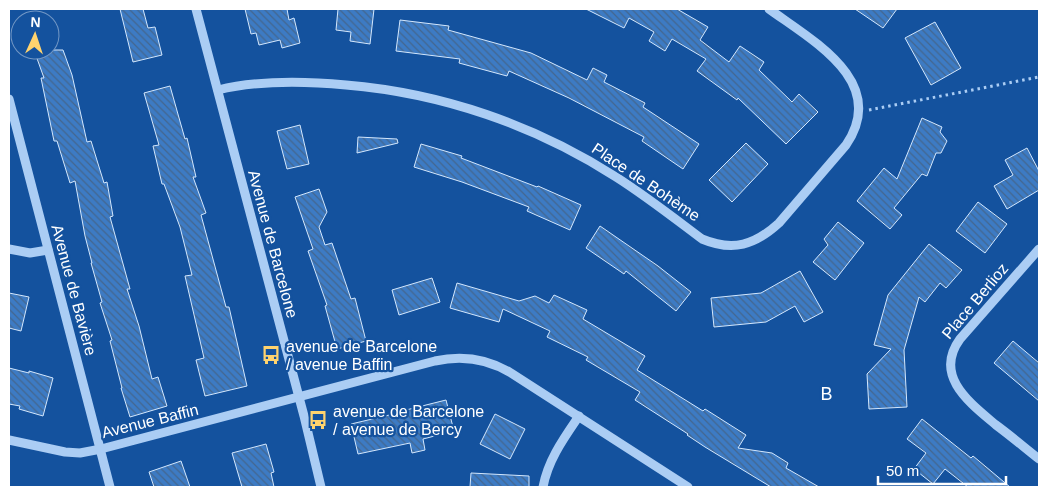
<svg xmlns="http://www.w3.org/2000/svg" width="1048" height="496" font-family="Helvetica,sans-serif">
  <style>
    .building { fill: url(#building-back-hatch); stroke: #d3e7fd }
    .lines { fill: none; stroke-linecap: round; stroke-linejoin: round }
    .path { stroke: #abcdf4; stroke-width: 3; stroke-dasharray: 2.5 4; stroke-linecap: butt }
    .minor { stroke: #abcdf4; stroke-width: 9 }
    .labels { text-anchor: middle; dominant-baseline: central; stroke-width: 4.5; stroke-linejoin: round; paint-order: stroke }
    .street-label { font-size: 16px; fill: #fff; stroke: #14529e }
    .poi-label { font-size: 16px; fill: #fff; stroke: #14529e; text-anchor: start }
    .neighbourhood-label { font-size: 18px; letter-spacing: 1px; fill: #fff; stroke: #14529e }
  </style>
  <defs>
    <pattern id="building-back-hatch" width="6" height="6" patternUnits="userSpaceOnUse" patternTransform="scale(1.25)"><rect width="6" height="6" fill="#3d7bc4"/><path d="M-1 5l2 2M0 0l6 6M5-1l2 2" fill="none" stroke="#44668e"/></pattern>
  </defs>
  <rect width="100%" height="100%" fill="#14529e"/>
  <g class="building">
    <path d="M120,9H143L148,28L155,27L162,55L133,62Z"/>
    <path d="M245,9H287L289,20L294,18L300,43L282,48L280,40L259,45L256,33L251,34Z"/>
    <path d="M338,9H374L370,44L350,41L351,32L336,30Z"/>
    <path d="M586,9H677L708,27L700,40L729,62L740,46L764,62L759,70L792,102L799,94L818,112L786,144L738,98L737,100L697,71L706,59L672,39L665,51L649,41L654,32L629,18L624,28Z"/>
    <path d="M855,9H897L883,28Z"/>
    <path d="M400,20L449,26L448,30L531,53L587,80L593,68L607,75L604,82L645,103L643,107L699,144L683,169L642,141L644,137L569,98L509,71L507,76L459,63L460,59L396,51Z"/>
    <path d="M935,22L961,68L931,85L905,38Z"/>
    <path d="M34,50H63L72,75L87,142L91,141L104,183L107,182L113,216L110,217L130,289H127L139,326L152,379L158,377L167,406L130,417L121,388H122L110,341L112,340L100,303L102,302L91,263H92L85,236L75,181L70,183L57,141H54L41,78H44Z"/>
    <path d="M170,86L185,139L187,138L196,177H193L206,213L201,215L226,307H229L247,386L205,396L196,360L204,358L185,276L192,275L180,227L164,184H162L153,146L159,145L144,93Z"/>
    <path d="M922,118L942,127L940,132L947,141L941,153H936L927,176L922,174L894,208L902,215L890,229L857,201L884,168L897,179Z"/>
    <path d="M300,125L309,164L287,169L277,131Z"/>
    <path d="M358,137L397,139L398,143L357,153Z"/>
    <path d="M746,143L768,164L732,202L709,180Z"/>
    <path d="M421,144L462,156L461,158L537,187L538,186L581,205L570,230L527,211L529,207L462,182L414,167Z"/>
    <path d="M1027,148L1039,171V190L1007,209L994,186L1013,175L1005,160Z"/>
    <path d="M319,189L327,212L319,227L325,245L332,243L351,299L355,298L366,341L337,349L325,306L327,305L308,251L313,249L295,197Z"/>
    <path d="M978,202L1007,224L985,253L956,231Z"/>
    <path d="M838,222L864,243L835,280L813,262L828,245L824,239Z"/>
    <path d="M600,226L658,266L691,292L676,311L626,271L624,274L586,248Z"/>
    <path d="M929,244L962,270L946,288L940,283L925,302L919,297L904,350L907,407L869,409L867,374L891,349L874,345L888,295Z"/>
    <path d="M800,271L823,312L804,322L795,306L766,322L714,327L711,298L761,293Z"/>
    <path d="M432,278L440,302L399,315L392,290Z"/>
    <path d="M457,283L519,301L535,296L549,303L554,295L587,310L583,319L645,356L637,370L703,411L705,409L746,435L738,448L772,453L788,463L786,468L819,487H771L705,447L687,435L688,434L635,400L640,392L586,360L588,357L547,337L550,331L503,309L499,322L450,308Z"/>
    <path d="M9,293L29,297L21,331L9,328Z"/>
    <path d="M1013,341L1039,363V401L994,363Z"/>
    <path d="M9,368L29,373V371L53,378L43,416L19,409L20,406L9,404Z"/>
    <path d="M446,400L454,431L423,439L425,450L412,453L410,443L358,454L351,424L402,412V411Z"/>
    <path d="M495,414L525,429L510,459L480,444Z"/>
    <path d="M922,419L971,458L973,456L1010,487H968L945,469L933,484L914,469L926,453L907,439Z"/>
    <path d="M266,444L274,472L271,473L274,487H242L232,453Z"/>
    <path d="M181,461L190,487H154L149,472Z"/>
    <path d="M471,473L529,476V487H470Z"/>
  </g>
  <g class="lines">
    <path class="path" d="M869,110L1039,77"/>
    <g class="minor">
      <path d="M196,9L304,416L321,487"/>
      <path d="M218,90C259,80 304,81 346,85C442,93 535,125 616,177C646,196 674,218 702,239C733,252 755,245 779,223L846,145C889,82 813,41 769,9"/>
      <path d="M9,99L110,487"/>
      <path d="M9,249L30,253L48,250"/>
      <path d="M1039,249L960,339C933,376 970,403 996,425C1011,436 1025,448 1039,459"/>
      <path d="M9,440L65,452L80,453L101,449L435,361C462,355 488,359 511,373L688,487"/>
      <path d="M543,487C548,460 564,438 579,416"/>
    </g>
  </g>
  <defs>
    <g id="bus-bare" transform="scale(1.5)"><path d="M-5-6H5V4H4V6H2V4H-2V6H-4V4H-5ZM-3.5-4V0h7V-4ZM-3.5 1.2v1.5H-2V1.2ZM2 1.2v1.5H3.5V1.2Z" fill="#ffd36e" stroke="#14529e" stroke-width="2.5" paint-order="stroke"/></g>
  </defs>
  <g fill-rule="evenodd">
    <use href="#bus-bare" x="271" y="355"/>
    <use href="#bus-bare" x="318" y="420"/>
  </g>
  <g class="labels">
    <g class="street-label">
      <text transform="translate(646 182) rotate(34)">Place de Bohème</text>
      <text transform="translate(273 244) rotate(75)">Avenue de Barcelone</text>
      <text transform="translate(74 290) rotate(75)">Avenue de Bavière</text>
      <text transform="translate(975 301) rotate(-50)">Place Berlioz</text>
      <text transform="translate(150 421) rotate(-14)">Avenue Baffin</text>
    </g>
    <g class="poi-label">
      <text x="286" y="346">avenue de Barcelone<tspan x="286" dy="18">/ avenue Baffin</tspan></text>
      <text x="333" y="411">avenue de Barcelone<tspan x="333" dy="18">/ avenue de Bercy</tspan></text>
    </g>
    <g class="neighbourhood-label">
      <text x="827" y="394">B</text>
    </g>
  </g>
  <rect width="1048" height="496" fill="none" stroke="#ffffff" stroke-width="20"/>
  <g transform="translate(35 35) rotate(3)"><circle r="24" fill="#14529e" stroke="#7297c5"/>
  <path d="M0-4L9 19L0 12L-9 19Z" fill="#ffd36e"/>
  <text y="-8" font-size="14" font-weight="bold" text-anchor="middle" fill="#ffffff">N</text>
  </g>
  <path d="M878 476v8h128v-8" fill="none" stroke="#ffffff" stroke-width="2.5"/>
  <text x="886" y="476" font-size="15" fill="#ffffff" stroke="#14529e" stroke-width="4" paint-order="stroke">50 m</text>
</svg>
